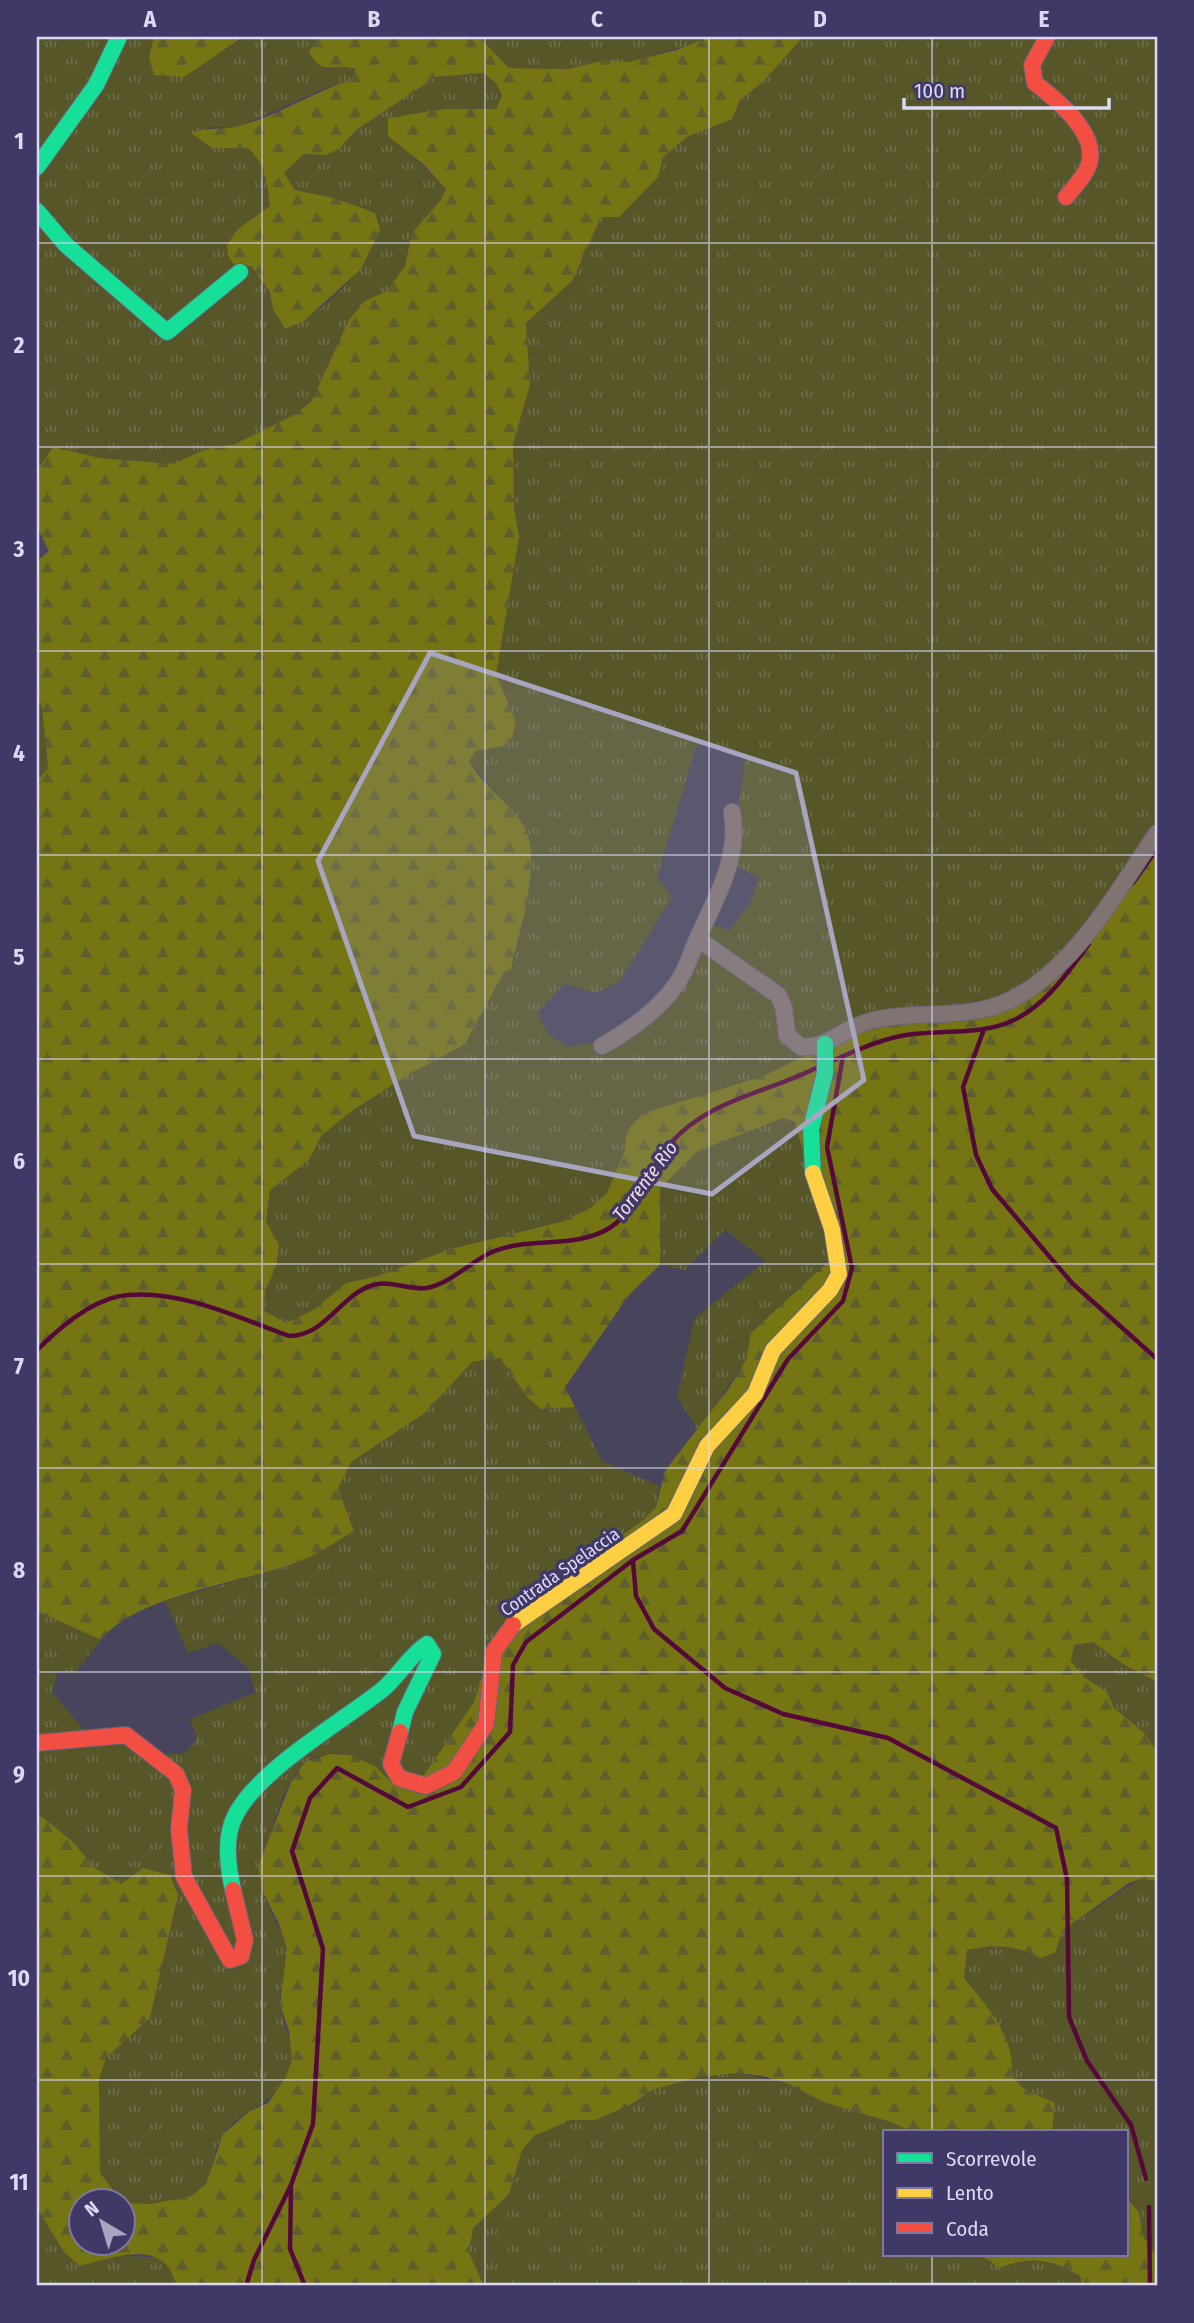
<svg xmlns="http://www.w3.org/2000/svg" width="1194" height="2323" font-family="'Fira Sans Condensed',sans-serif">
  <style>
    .grass { fill: url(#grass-tufts); fill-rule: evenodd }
    .forest { fill: url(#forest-firs) }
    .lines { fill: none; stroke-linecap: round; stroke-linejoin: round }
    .stream { stroke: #550939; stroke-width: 4.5 }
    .street-casing { stroke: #666379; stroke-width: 18 }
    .fast-casing { stroke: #666379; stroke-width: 18 }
    .slow-casing { stroke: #666379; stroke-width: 18 }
    .jam-casing { stroke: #666379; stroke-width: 18 }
    .street { stroke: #7f7472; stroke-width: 16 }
    .fast { stroke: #16e098; stroke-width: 16 }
    .slow { stroke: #ffcf43; stroke-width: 16 }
    .jam { stroke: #f24e42; stroke-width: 16 }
    .marked { fill: #a8a5c0; fill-opacity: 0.2; stroke: #a8a5c0; stroke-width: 5; stroke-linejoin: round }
    .grid { fill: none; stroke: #dcd9f6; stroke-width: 2; stroke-opacity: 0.55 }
    .labels { text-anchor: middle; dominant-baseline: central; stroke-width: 7; stroke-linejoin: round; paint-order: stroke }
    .street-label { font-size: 18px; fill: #dcd9f6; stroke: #403967 }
    .water-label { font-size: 19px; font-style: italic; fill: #f3dbe5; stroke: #403967 }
    .neatline { fill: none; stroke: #dcd9f6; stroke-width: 2.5 }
    .grid-label { font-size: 23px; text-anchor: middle; font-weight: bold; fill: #dcd9f6 }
  </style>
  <defs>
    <pattern id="grass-tufts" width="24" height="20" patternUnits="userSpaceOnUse" patternTransform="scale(1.75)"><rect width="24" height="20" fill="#565629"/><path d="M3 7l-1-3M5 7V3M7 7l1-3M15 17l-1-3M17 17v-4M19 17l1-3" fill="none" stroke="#6e6e49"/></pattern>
    <pattern id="forest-firs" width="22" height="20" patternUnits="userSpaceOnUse" patternTransform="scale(1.75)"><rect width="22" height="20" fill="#757514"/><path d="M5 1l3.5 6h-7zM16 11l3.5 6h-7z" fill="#5e5e2c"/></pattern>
  </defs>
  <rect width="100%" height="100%" fill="#47445c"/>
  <g class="grass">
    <path d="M37,37H154L149,57L226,50L243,37H318L327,69L346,65L356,69L351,80L323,89L238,127H209L212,148H248C265,164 267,183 270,206L238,229L235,266H251L270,293L273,309L285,329C317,316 355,282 369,251L334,198L295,190L284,173L304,154L326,155L339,149L356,130L436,77L484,73L497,83L502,95L496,109H473L388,119L412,156L446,188L440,201L412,233L405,266L387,291L349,320L311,401L292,416L235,444L206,449L173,464L100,458L53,447L37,470Z"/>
    <path d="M479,37H708L705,41L628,62L605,60L568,69L509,68Z"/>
    <path d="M803,37H1157V828L1078,938L1016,1001L872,1029L843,1038L763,1076L644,1113L627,1130L624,1153L607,1193L589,1209L564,1221L451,1249L374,1277L347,1283L315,1309L286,1323L264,1312L265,1291L276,1267L266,1222L270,1190L309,1160L322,1135L352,1111L403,1078L465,1044L504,972L511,969L524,920L523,904L531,884L524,825L469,762L475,751L505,746L516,721L496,675L519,537L514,507L513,444L530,385L526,323L572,281L601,217L658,177L663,157L687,137L732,119L740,100L763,82ZM698,741L745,759L731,863L759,878L750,903L730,930L710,924L647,1014L612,1039L568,1047L548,1034L538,1013L564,984L596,993L620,981L672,897L657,877Z"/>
    <path d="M37,699L42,707L48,768L37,781Z"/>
    <path d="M783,1118L795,1123L832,1257L751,1333L746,1360L698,1430L677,1397L694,1319L765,1261L725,1230L685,1270L660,1265V1188L698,1151Z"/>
    <path d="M499,1358L541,1409L575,1407L602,1461L659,1486L656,1507L643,1520L521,1610L493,1639L474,1702L416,1788C409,1787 401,1787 395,1785C370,1776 359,1750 329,1754C323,1755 309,1758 305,1763C278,1785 262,1859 264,1892C265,1906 282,1929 286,1946C290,1964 279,1985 280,2004C280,2022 294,2040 292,2060C286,2105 241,2105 222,2136C214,2150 213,2166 207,2181C196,2207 146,2204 124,2204L100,2173L99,2079L106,2058L150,2018L178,1895L170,1875L143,1868L121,1884L95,1868L72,1841L37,1813V1611L101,1640L74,1674L58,1670L52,1692L90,1737L120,1743L149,1756L184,1753L197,1740L190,1719L256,1692L247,1667L218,1643L188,1653L165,1601L295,1564L354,1531L338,1489L351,1462L425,1413L472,1362Z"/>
    <path d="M1093,1642L1123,1664L1157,1682V1752L1114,1708L1107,1692L1084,1677L1071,1662L1074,1645Z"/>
    <path d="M1140,1879L1157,1881V2258L1143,2236L1139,2212L1126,2198V2132H1052L1055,2104L1023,2089L1012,2077C1015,2040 987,2006 964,1978L966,1950C994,1944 1016,1945 1041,1958L1055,1954L1063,1930Z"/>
    <path d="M739,2073L789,2084L823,2102L891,2122L913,2132H884V2255H981L999,2268C1032,2256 1050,2258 1080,2277L1082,2286H484L469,2253L473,2228L509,2194L522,2150L534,2136L571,2120H597L630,2105L652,2090L698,2077Z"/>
    <path d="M37,2208L64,2252L161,2258L172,2270L176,2286H66L60,2282L57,2286H37Z"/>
  </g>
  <g class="forest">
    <path d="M154,37H243L184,77L154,75L149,57Z"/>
    <path d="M318,37H479L509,68L568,69L605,60L628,62L677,50L708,37H803L763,82L740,100L732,119L687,137L663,157L658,177L619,217H601L572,281L526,323L530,385L513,444L514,507L519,537L496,675L516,721L512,738L505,746L475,751L469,762C483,785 507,801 522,823C545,855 519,933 511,969L504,972L465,1044L403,1078L352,1111L322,1135L309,1160L270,1190L266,1222L279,1245L276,1267L265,1291L264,1311L286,1323L315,1309L346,1283L374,1277L451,1249L564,1221L589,1209L607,1193L624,1153L627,1130L644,1113L763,1076L843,1038L908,1015H938L1047,983L1157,828V1682L1123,1664L1093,1642L1074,1645L1071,1661L1084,1677L1107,1692L1114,1708L1144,1733L1157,1752V1881L1140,1879L1129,1883L1063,1930L1055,1953L1041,1958C1016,1945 994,1944 967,1950L964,1978C988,2008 1015,2036 1012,2077L1024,2089L1055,2103L1052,2132H913L891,2122L823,2102L789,2084L763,2076L739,2073L698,2077L652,2090L630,2105L596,2120H571L534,2136L522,2150L509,2194L473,2228L469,2253L484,2286H176C167,2237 114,2257 80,2266L64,2252L37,2208V1813L72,1841L95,1868L121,1884L143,1868L170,1875L178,1895L150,2018L106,2058L99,2079L100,2173L121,2200H80V2242H122L123,2203L151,2204L192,2196L206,2184L223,2134L250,2111L268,2103L286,2077L292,2060L289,2031L280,2005L287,1949L279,1924L264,1894L258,1867L291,1782L305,1762L329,1754L351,1755L376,1767L394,1785L416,1787L474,1702L493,1639L521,1610L643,1520L656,1507L665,1471L729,1388L746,1360L751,1333L832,1258L795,1122L783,1118L698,1151L660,1188V1265L629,1295L565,1387L575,1407L541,1409L528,1398L500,1358L472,1362L425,1413L351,1462L338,1489L354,1531C335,1542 314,1557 293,1564C241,1582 133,1597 101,1640L37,1611V781L48,768L42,707L37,699V561L49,551L37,527V470L53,447L100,458L173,464L206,449L235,444L292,416L311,402L349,320L365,301L387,291L405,266L412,233L440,201L446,189L423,164L388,136V118L446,109H496L502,95L496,83L484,73L436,77L356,130L339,149L326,155L304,154L284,173L295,190L334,198L375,213L380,230L361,269L304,321L285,329L273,309L270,292L251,266H235L228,256L227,245L238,229L270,206C267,183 265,164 248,148H212L191,133C207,127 224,130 239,126C278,116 313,92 351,80L356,69C333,61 324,79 309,52Z"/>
    <path d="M1126,2198L1139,2212L1143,2236L1156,2255L1157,2286H1082L1080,2276C1049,2258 1032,2256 999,2268L981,2255H1126Z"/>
  </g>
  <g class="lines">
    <g class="stream">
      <path d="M1133,883L1157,849"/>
      <path d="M984,1029L963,1087L976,1155L992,1189L1072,1283L1157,1359"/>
      <path d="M832,1061C859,1049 885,1037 914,1034C947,1030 983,1035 1014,1020C1047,1004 1068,972 1089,944"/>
      <path d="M37,1350C59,1328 95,1297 128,1295C182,1290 239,1318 289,1336C326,1336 340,1295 373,1285C389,1280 410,1290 426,1288C450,1284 470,1262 492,1252C529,1236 576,1250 611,1227C639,1208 648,1170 669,1145C708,1099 768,1093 818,1067"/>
      <path d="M633,1561L636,1596L654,1629L725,1688L783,1714L888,1738L1056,1828L1067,1879L1069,2017L1087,2061L1131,2125L1146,2179"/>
      <path d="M291,2188L290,2249L305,2286"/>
      <path d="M1149,2207L1150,2286"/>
      <path d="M246,2286L254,2260L291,2185L313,2124L323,1949L292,1851L310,1798L337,1768L408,1807L461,1787L510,1732L513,1665L526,1642L633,1560L682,1531L788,1359L843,1301L852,1268L827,1147L843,1056"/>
    </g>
    <g class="street-casing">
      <g id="street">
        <path d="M698,939L778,995L784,1008L787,1035L801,1047C828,1049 847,1025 874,1020C909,1012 946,1017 980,1010C1061,995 1114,895 1157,833"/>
        <path d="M602,1046C628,1031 650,1016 670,993C685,975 690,956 699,935C717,897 740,856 732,812"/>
      </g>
    </g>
    <g class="fast-casing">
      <g id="fast">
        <path d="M37,167L96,85L119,37"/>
        <path d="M37,211L66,245L167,332L240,272"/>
        <path d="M813,1173L811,1129L825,1073V1044"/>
        <path d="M233,1890C228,1868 224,1837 235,1816C258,1770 340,1723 382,1690C399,1676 408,1657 427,1644L433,1654L405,1712L400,1732"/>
      </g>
    </g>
    <g class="slow-casing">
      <path id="slow" d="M513,1625L674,1514L707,1446L755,1394L773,1350L830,1290L839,1274L832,1229L813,1173"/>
    </g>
    <g class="jam-casing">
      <g id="jam">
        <path d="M1047,37L1032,65L1035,83C1058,101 1105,138 1086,171C1081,180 1073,189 1066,197"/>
        <path d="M400,1732L391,1764L399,1778L426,1786L454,1772L486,1724L494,1651L513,1625"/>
        <path d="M37,1743L126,1735L176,1774L183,1790L179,1829L184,1877L230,1960L241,1956L245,1940L233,1890"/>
      </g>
    </g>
    <use href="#street" class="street"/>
    <use href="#fast" class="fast"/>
    <use href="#slow" class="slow"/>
    <use href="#jam" class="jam"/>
  </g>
  <path class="marked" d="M430,653L796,773L864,1080L712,1194L414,1136L318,861Z"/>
  <path class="grid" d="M262,37V2286M485,37V2286M709,37V2286M932,37V2132M37,243H1157M37,447H1157M37,651H1157M37,855H1157M37,1059H1157M37,1264H1157M37,1468H1157M37,1672H1157M37,1876H1157M37,2080H1157M932,2255V2286"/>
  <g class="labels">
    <g class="street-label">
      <text transform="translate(560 1572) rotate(-35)">Contrada Spelaccia</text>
    </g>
    <g class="water-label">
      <text transform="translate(645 1181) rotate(-53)">Torrente Rio</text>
    </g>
  </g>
  <rect width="1194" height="2323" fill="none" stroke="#403967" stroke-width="77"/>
  <rect x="883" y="2130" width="245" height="126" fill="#403967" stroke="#7e79a0" stroke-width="2"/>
  <rect x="897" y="2153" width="35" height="10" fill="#16e098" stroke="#7e79a0" stroke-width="2"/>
  <text x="946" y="2166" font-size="21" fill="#dcd9f6">Scorrevole</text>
  <rect x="897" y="2188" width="35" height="10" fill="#ffcf43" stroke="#7e79a0" stroke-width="2"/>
  <text x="946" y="2200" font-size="21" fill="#dcd9f6">Lento</text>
  <rect x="897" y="2223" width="35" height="10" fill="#f24e42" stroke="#7e79a0" stroke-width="2"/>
  <text x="946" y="2236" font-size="21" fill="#dcd9f6">Coda</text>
  <g transform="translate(102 2222) rotate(322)"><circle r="33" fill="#403967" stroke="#7e79a0" stroke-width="2"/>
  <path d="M0-5L12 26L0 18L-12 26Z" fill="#a8a5c0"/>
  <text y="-10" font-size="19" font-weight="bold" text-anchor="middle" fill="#dcd9f6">N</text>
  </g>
  <path d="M904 98v10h205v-10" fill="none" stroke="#dcd9f6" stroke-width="3.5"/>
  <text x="914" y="98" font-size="21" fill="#dcd9f6" stroke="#403967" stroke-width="5" paint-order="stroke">100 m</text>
  <rect x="38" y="38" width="1118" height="2246" class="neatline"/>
  <g class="grid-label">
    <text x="150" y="27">A</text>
    <text x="374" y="27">B</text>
    <text x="597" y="27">C</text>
    <text x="820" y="27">D</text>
    <text x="1044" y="27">E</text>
    <text x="19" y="149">1</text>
    <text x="19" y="353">2</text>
    <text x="19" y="557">3</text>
    <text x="19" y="761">4</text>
    <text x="19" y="965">5</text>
    <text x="19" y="1169">6</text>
    <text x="19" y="1374">7</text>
    <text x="19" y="1578">8</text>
    <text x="19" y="1782">9</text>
    <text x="19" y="1986">10</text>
    <text x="19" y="2190">11</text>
  </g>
</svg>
